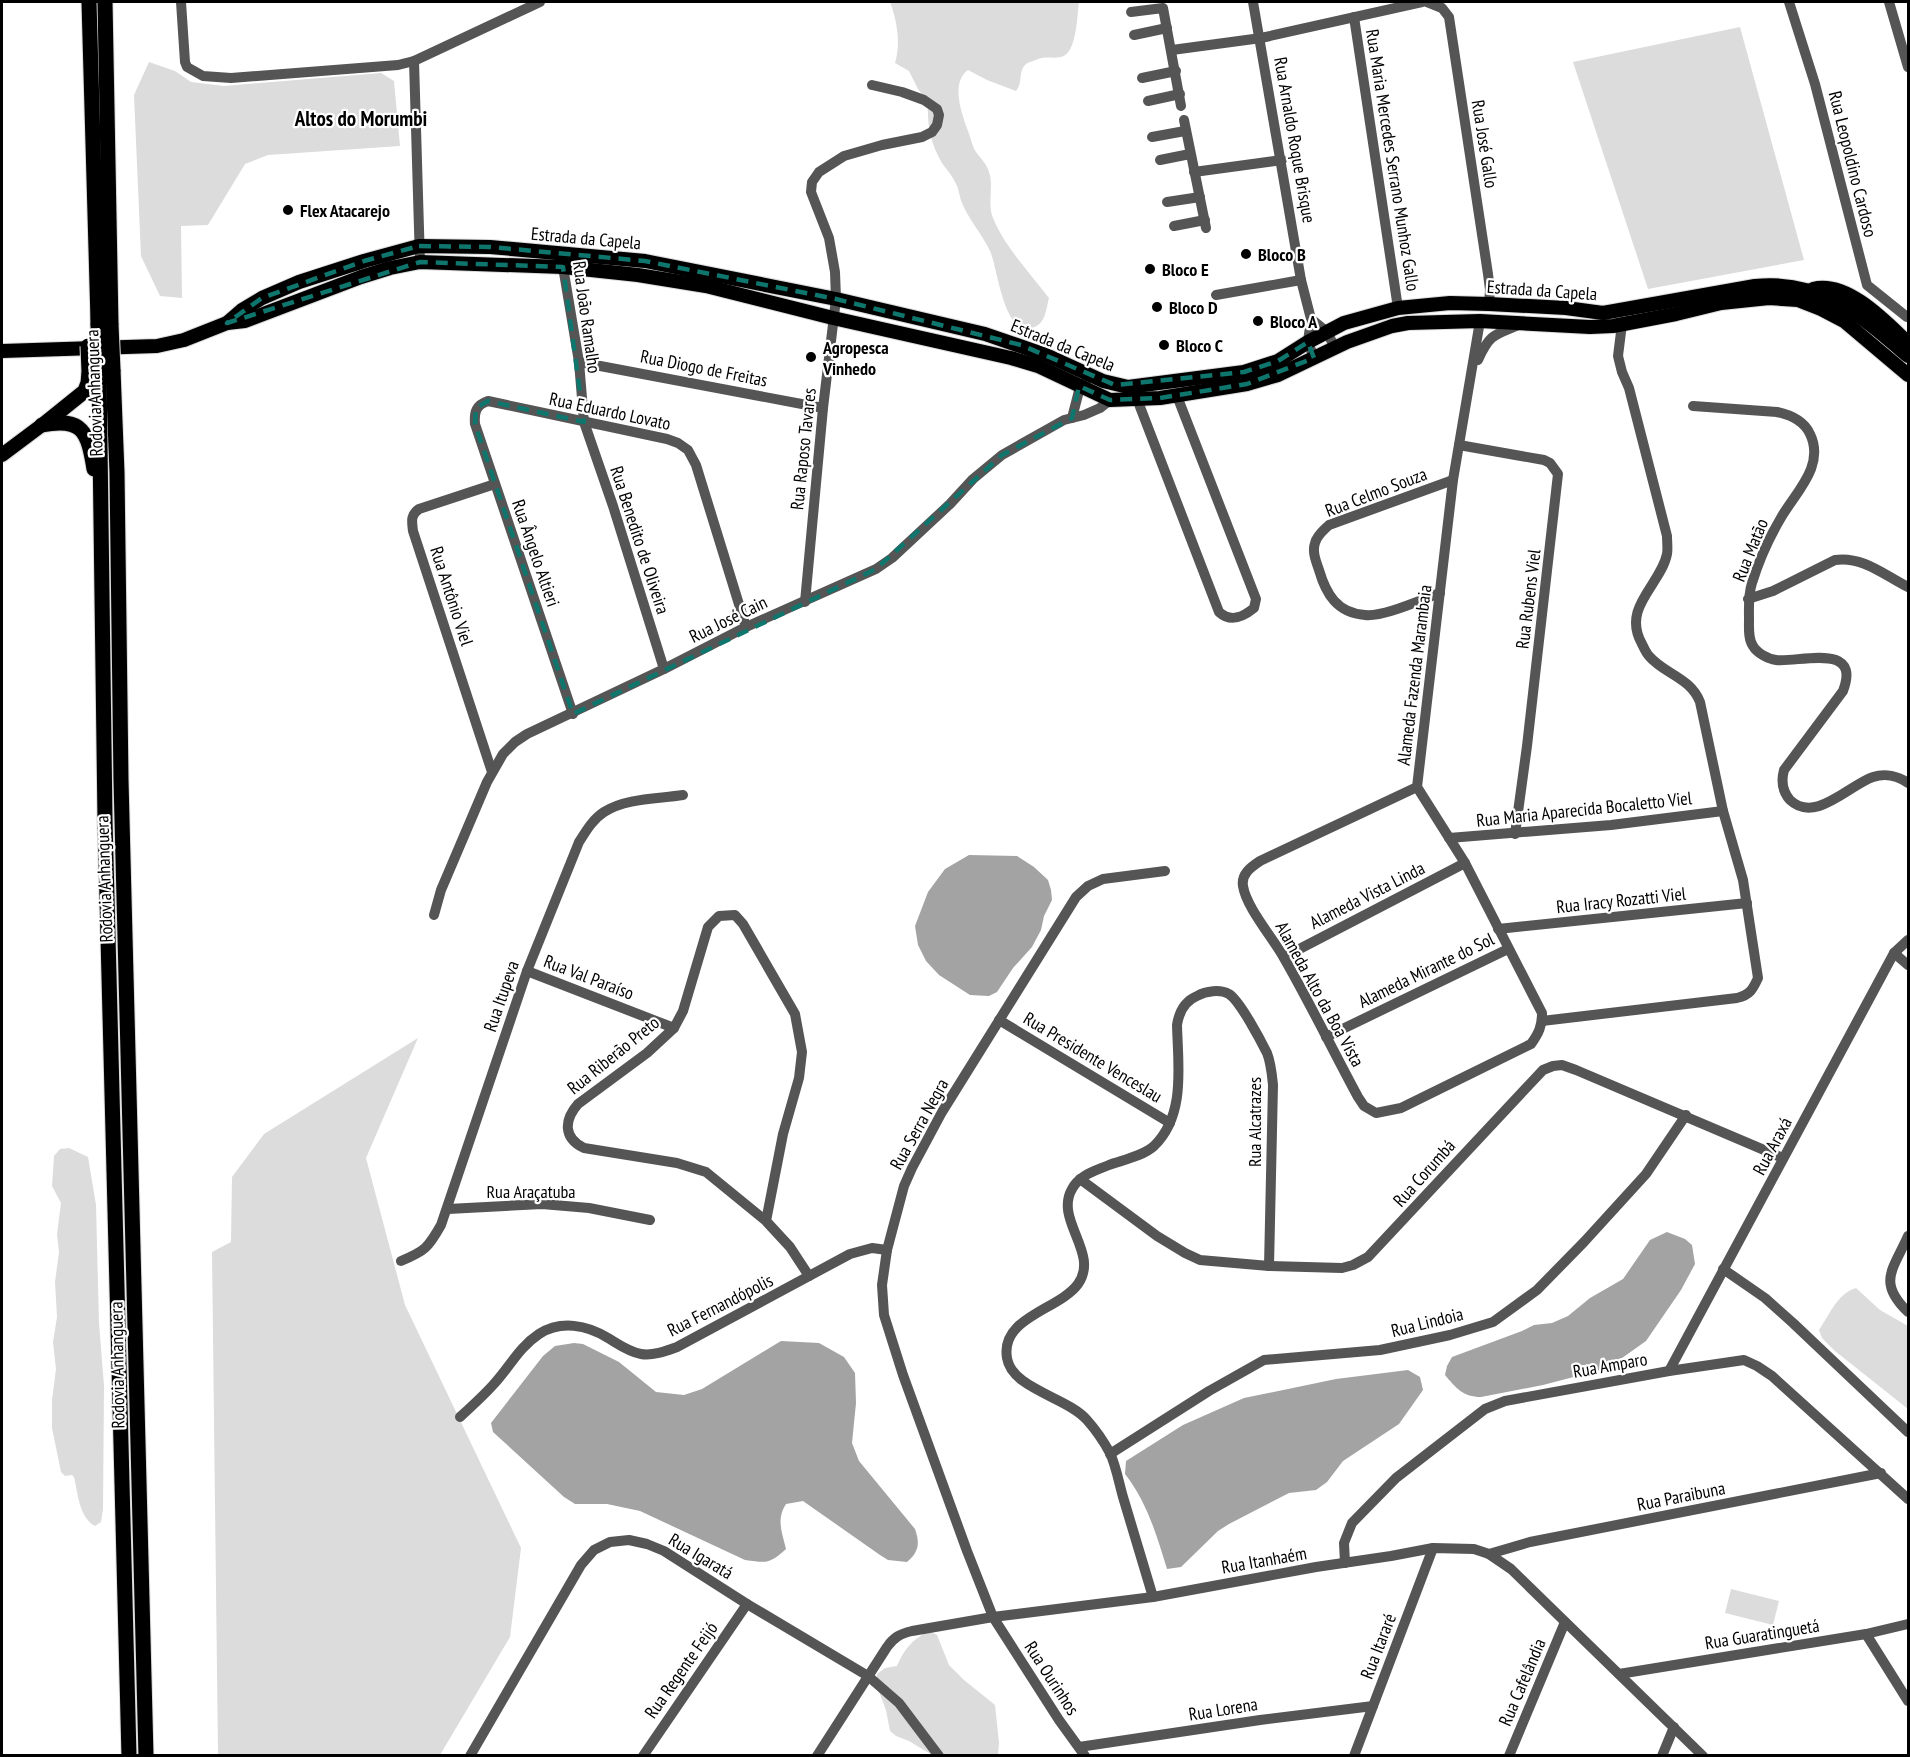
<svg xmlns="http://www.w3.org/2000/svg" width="1910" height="1757" font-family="'PT Sans Narrow',sans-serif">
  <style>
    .green { fill: #dcdcdc }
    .water { fill: #a3a3a3 }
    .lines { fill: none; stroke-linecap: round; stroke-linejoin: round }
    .major-casing { stroke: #dbdbdb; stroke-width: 16 }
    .highway-casing { stroke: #dbdbdb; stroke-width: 17 }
    .minor { stroke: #555; stroke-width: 10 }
    .major { stroke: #000; stroke-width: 14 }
    .highway { stroke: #000; stroke-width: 15 }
    .highway-bridge-casing { stroke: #dbdbdb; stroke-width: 17; stroke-linecap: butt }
    .highway-bridge { stroke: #000; stroke-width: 15 }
    .marked { fill: none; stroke: #0f766e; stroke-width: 4.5; stroke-dasharray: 12 8; stroke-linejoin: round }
    .poi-dot { fill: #000; stroke: #fff; stroke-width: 2 }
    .labels { text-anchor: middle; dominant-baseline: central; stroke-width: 4.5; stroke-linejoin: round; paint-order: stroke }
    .street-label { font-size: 18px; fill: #000; stroke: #fff }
    .poi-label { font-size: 18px; font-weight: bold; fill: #000; stroke: #fff; text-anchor: start }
    .quarter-label { font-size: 21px; font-weight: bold; fill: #000; stroke: #fff }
  </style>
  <rect width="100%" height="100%" fill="#fff"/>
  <g class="green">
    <path d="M890,2H1079C1077,15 1077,54 1061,57C1053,59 1046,56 1038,59C1034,61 1028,62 1025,65C1018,72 1023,83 1016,91L987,80L968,70C950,83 962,114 968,131C971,138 972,146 976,152C981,159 987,164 989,172C994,186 987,203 993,218C1004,246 1031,274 1049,298C1046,309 1046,324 1032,328C1003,336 998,268 990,251C982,234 969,220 962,203C959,196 959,188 955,182C952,175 946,169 942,163C930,143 927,124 928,102L918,89L909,71L895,63C901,43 897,21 890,2Z"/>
    <path d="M1740,27L1804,260L1648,289L1573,62Z"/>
    <path d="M149,62L175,71L191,82L224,86L381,73L394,81L400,146L268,155L245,164L208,225L181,226L182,298L160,296L141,256L134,95Z"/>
    <path d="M418,1038L366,1158L405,1305L521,1548L510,1637L440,1755H218L212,1252L231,1242L232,1177L264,1134Z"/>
    <path d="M69,1148L88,1157L96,1205L99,1323L104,1386L103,1509L101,1522L95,1526C79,1517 78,1494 74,1477L72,1475L65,1476L61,1472L52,1428V1400L56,1369L53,1342L57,1317L55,1282L59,1252L57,1234L61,1203L52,1186L54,1156L60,1149Z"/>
    <path d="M1856,1288L1880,1310L1908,1326V1409L1835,1351L1822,1338L1819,1330C1830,1314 1837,1294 1856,1288Z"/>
    <path d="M1731,1589L1779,1601L1773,1625L1725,1613Z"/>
    <path d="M929,1631L937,1635L949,1665L964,1680L995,1705L999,1743L998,1755H932L909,1741L896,1736L890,1731L886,1710L876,1684L877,1674L885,1668L897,1666C904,1649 913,1639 929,1631Z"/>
  </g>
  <g class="water">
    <path d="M969,855L1017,856L1034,867L1048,880L1051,890L1052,900L1044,916L1041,930L1032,947L1013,968L997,992L989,996L970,995L939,975L926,961L918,945L915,926L928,892L945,869Z"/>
    <path d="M1667,1232L1685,1239L1692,1245L1695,1264L1681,1290L1646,1341L1608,1368L1543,1385L1481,1397C1463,1397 1456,1388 1445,1375L1447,1366L1452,1357L1522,1331L1534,1325L1552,1323L1568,1316L1590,1298L1623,1279L1650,1240Z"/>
    <path d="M781,1341L819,1343L844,1357L855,1373L856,1403L852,1443L859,1461L915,1529C920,1543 919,1552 907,1562L888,1560L880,1555L803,1501L786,1504C776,1519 782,1532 786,1549C769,1564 768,1563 745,1560L640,1511L607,1504H575L564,1497L493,1432L491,1423L543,1356L555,1346L574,1343L583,1344L619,1362L656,1392L684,1395L702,1389Z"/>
    <path d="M1408,1370L1420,1377L1423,1390L1399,1424L1343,1461L1327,1482L1316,1490L1289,1493L1229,1524L1218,1531L1181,1567L1167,1569C1157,1536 1147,1502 1125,1474L1126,1461L1183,1425L1244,1398L1336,1379Z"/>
  </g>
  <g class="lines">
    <g class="major-casing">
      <g id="major">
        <path d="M1813,289C1847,280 1886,322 1908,343"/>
        <path d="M227,323L242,310L262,298L299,282L364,261L419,246L490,247L645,261L836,299L985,334L1046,355L1103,381L1128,387L1244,372L1278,361L1308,342L1344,323L1398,308L1450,303L1489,304L1566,308L1603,313L1755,286C1821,279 1861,316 1908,356"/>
        <path d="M2,351L157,346L184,340L227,323L245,321L361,277L390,268L420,262L563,267L638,275L706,286L833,318L1011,358L1038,366L1110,400L1160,398L1247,384L1278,375L1347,342L1392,326L1408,323L1480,321L1590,327L1613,326L1676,314L1721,303L1769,298L1798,300L1821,309L1844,321L1908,375"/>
        <path d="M2,455L42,425"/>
      </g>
    </g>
    <g class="highway-casing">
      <g id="highway">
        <path d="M89,2C91,109 96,217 98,325"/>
        <path d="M105,2L111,325"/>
        <path d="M99,370L105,820L129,1756"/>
        <path d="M113,370L117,473L121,780L146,1756"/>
        <path d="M44,424L85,391L88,383L89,372"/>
        <path d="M42,425C83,417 88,432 94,469"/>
      </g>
    </g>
    <g class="minor">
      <path d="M181,2L185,62L187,67L203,76L231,78L398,65L414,61L540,2"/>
      <path d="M1253,2L1301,280L1311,319L1308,342L1314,358"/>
      <path d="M1427,2L1442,8L1449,17L1488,274L1490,290L1489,304"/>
      <path d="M1789,2L1815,84L1867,285L1907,317"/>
      <path d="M1889,2L1908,67"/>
      <path d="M1131,12L1163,8L1181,106"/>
      <path d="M1354,17L1398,308"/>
      <path d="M1134,35L1167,28"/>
      <path d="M1172,50L1261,38L1422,2"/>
      <path d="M414,61L420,262"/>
      <path d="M1142,78L1176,71"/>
      <path d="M1148,101L1180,94"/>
      <path d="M1184,120L1206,228"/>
      <path d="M1152,137L1185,131"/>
      <path d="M1160,160L1190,154"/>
      <path d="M1194,172L1282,160"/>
      <path d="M1167,202L1200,197"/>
      <path d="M1174,226L1205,220"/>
      <path d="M562,261L579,362L584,422L613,506L664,669"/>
      <path d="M1216,295L1301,280"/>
      <path d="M1311,319L1327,332L1335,348"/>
      <path d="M1478,360C1490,333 1495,335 1521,324"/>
      <path d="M579,362L823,408"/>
      <path d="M1137,399L1219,612C1231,623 1243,617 1254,608L1256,599L1177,396"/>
      <path d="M1693,406L1777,412C1791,415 1804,421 1810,434C1825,465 1797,491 1782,516C1770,536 1759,560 1752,583C1748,595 1749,607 1749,619C1749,627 1748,639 1753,646C1757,653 1768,659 1776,660C1798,663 1862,641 1843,691L1784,770C1781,781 1782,791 1790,800C1815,824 1849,785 1873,777C1885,773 1898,776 1908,783"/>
      <path d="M1072,418L1080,387L1085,382"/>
      <path d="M1459,445L1544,460L1550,463L1558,474L1527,746L1515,834"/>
      <path d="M1440,593C1420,600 1384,617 1365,615C1337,613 1326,594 1319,570C1316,561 1312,552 1315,543C1317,535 1324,530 1329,525L1453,480"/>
      <path d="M1748,599L1773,591L1835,560C1863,556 1884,575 1908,587"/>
      <path d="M805,602L823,408L836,299L835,272L829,238L811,192L812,182L819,172L844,156L882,145L922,137L932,132L937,125L939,115L937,109L924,100L902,92L872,85"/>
      <path d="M573,714L475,424C474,412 476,405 488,401L667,439L678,443L688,450L696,465L746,627"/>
      <path d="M492,772L413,531C412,522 410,515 419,509L495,484"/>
      <path d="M1417,787L1260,861C1251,867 1241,874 1243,886C1246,907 1273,938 1284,958C1310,1003 1333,1051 1358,1097L1364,1106L1376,1113L1401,1108L1531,1044C1539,1033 1542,1026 1542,1013L1465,863L1417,787L1453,480L1480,321"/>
      <path d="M1449,838L1611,825L1723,811"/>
      <path d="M434,915L441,890L487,782L503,754L515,742L527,734L664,669L746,627L876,569L892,558L950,504L973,479L1002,455L1064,420L1084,415L1100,408L1110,400"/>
      <path d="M1498,929L1747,903"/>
      <path d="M1894,953L1908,965"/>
      <path d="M1284,957L1465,863"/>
      <path d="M527,971L674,1028"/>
      <path d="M999,1020L1170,1123"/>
      <path d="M1542,1021L1737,998C1750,995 1753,989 1758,978L1743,880L1723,811L1700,702C1690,677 1664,674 1649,656C1646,653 1644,648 1642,644C1621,607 1661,585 1667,554C1668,549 1667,542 1667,536L1629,388L1622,372L1618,356L1622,324"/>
      <path d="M1326,1037L1508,949"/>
      <path d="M1080,1179L1157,1236L1185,1253L1200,1260L1269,1266L1342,1268L1353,1265L1368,1257L1543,1070L1553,1066L1562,1065L1576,1070L1783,1158"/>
      <path d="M448,1209L542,1204L589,1208L650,1220"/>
      <path d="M766,1221L783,1134L799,1078L802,1052L795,1014L743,924L735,915L719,916L708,927L683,1011L674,1028L647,1053L578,1104C564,1120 563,1138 584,1148L677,1163L706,1172L766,1221L790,1247L809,1276"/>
      <path d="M1908,1236C1893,1270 1877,1282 1908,1312"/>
      <path d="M401,1261C425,1251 428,1248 441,1225L527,971L579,842C586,831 593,819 604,812C626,798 657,799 683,795"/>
      <path d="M1723,1269L1765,1298L1793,1323L1908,1432"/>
      <path d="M1669,1371L1894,953L1908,940"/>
      <path d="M460,1417C471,1407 483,1396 493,1385C510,1367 518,1348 539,1334C561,1320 587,1325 608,1338C618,1344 629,1352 641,1354C653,1356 666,1351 677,1347L850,1254L872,1248L887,1250"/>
      <path d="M1110,1454L1209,1391L1264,1360L1380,1350L1450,1335L1493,1322L1537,1290L1584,1242L1646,1174L1686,1115"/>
      <path d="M1489,1554L1530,1542L1881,1473"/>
      <path d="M1345,1563L1344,1543L1352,1523L1396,1478L1485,1409L1505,1401L1669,1371L1744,1360L1757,1366L1772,1376L1908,1499"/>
      <path d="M1153,1597C1143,1563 1133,1530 1123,1497C1119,1483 1116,1466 1110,1453C1104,1442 1095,1429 1087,1420C1067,1397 1012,1389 1007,1358C1000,1317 1059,1310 1078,1284C1100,1253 1054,1220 1072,1189C1079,1175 1095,1171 1109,1165C1123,1160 1143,1156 1154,1146C1186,1115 1178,1065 1177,1025C1179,1012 1185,1001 1197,996C1206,991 1220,989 1229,994C1240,1001 1261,1041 1267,1053C1271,1063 1272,1075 1273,1085L1269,1266"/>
      <path d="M1866,1634L1908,1701"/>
      <path d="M1619,1674L1866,1634L1908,1624"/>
      <path d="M1079,1747L1260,1720L1373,1706"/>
      <path d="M470,1756L581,1565L594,1550L610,1542L629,1540L647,1544L664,1551L747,1604L868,1676L899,1703L939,1756"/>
      <path d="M643,1756L747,1604"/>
      <path d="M817,1756L887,1647C894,1637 900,1634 912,1631L993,1617L1153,1597L1316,1567L1391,1556L1433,1548L1474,1549L1489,1554L1511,1569L1703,1756"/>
      <path d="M1085,1756L1059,1720L993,1617L967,1551L903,1375L884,1315L882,1285L887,1250L904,1186L912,1168L942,1112L1076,897L1088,886L1103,879L1165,871"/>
      <path d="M1354,1756L1433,1548"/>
      <path d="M1509,1756L1565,1622"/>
      <path d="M1662,1756L1674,1727"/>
    </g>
    <use href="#major" class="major"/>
    <use href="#highway" class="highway"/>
    <g class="highway-bridge-casing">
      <g id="highway-bridge">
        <path d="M98,325L99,370"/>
        <path d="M111,325L113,370"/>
        <path d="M88,346L89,372"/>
      </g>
    </g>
    <use href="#highway-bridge" class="highway-bridge"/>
  </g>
  <path class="marked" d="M419,246L490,247L645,261L836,299L1021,345L1115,385L1244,372L1278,361L1308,342L1314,358L1247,384L1160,398L1110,400L1079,386L1072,418L1002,455L876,569L573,714L475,424L476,408L488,401L584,422L563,267L420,262L227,323L262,298L364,261Z"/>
  <g class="poi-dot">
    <circle cx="288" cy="210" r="6"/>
    <circle cx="1246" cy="254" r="6"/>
    <circle cx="1150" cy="269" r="6"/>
    <circle cx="1157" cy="307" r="6"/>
    <circle cx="1258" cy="321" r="6"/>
    <circle cx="1164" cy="345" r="6"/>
    <circle cx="811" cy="357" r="6"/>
  </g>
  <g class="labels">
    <g class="street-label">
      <text transform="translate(1295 140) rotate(80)">Rua Arnaldo Roque Brisque</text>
      <text transform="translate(1485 144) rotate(81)">Rua José Gallo</text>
      <text transform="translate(1393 160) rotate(81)">Rua Maria Mercedes Serrano Munhoz Gallo</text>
      <text transform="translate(1853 164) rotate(76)">Rua Leopoldino Cardoso</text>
      <text transform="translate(586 238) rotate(5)">Estrada da Capela</text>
      <text transform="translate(1542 290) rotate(4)">Estrada da Capela</text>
      <text transform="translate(587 317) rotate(82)">Rua João Ramalho</text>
      <text transform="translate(1063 345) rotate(22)">Estrada da Capela</text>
      <text transform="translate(704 368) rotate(11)">Rua Diogo de Freitas</text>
      <text transform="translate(94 393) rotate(-92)">Rodovia Anhanguera</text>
      <text transform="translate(610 411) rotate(12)">Rua Eduardo Lovato</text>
      <text transform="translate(803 449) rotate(-84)">Rua Raposo Tavares</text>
      <text transform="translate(1376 492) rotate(-21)">Rua Celmo Souza</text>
      <text transform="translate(640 540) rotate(72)">Rua Benedito de Oliveira</text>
      <text transform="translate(1750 550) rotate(-68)">Rua Matão</text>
      <text transform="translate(536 553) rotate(71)">Rua Ângelo Altieri</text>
      <text transform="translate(452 596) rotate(72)">Rua Antônio Viel</text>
      <text transform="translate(1528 599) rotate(-83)">Rua Rubens Viel</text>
      <text transform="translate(728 619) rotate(-26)">Rua José Cain</text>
      <text transform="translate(1414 675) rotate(-83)">Alameda Fazenda Marambaia</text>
      <text transform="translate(1584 809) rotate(-6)">Rua Maria Aparecida Bocaletto Viel</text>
      <text transform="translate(104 879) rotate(-92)">Rodovia Anhanguera</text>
      <text transform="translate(1367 895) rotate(-27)">Alameda Vista Linda</text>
      <text transform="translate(1621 900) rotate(-6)">Rua Iracy Rozatti Viel</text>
      <text transform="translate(1426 970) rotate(-26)">Alameda Mirante do Sol</text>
      <text transform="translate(589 977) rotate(21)">Rua Val Paraíso</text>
      <text transform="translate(1320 994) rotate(61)">Alameda Alto da Boa Vista</text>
      <text transform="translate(501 996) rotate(-71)">Rua Itupeva</text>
      <text transform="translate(613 1055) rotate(-39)">Rua Riberão Preto</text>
      <text transform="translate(1093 1057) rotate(31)">Rua Presidente Venceslau</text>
      <text transform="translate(1254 1122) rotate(-90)">Rua Alcatrazes</text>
      <text transform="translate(919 1124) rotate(-61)">Rua Serra Negra</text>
      <text transform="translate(1772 1146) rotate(-62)">Rua Araxá</text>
      <text transform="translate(1424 1173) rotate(-48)">Rua Corumbá</text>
      <text x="531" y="1191">Rua Araçatuba</text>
      <text transform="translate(720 1305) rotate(-27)">Rua Fernandópolis</text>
      <text transform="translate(1427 1322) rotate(-14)">Rua Lindoia</text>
      <text transform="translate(117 1365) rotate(-91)">Rodovia Anhanguera</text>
      <text transform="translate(1610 1365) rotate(-10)">Rua Amparo</text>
      <text transform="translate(1681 1496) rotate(-11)">Rua Paraibuna</text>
      <text transform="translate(701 1556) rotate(31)">Rua Igaratá</text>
      <text transform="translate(1264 1560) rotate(-10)">Rua Itanhaém</text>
      <text transform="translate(1762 1634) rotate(-9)">Rua Guaratinguetá</text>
      <text transform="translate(1378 1646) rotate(-69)">Rua Itararé</text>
      <text transform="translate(681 1670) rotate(-55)">Rua Regente Feijó</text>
      <text transform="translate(1052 1678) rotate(57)">Rua Ourinhos</text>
      <text transform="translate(1522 1682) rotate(-67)">Rua Cafelândia</text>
      <text transform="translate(1223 1709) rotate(-9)">Rua Lorena</text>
    </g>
    <g class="poi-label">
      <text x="300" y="210">Flex Atacarejo</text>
      <text x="1258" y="254">Bloco B</text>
      <text x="1162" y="269">Bloco E</text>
      <text x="1169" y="307">Bloco D</text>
      <text x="1270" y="321">Bloco A</text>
      <text x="1176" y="345">Bloco C</text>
      <text x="823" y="347">Agropesca<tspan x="823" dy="21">Vinhedo</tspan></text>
    </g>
    <g class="quarter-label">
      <text x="361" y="118">Altos do Morumbi</text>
    </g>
  </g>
  <rect width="1910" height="1757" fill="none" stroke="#000000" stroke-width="6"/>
</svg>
